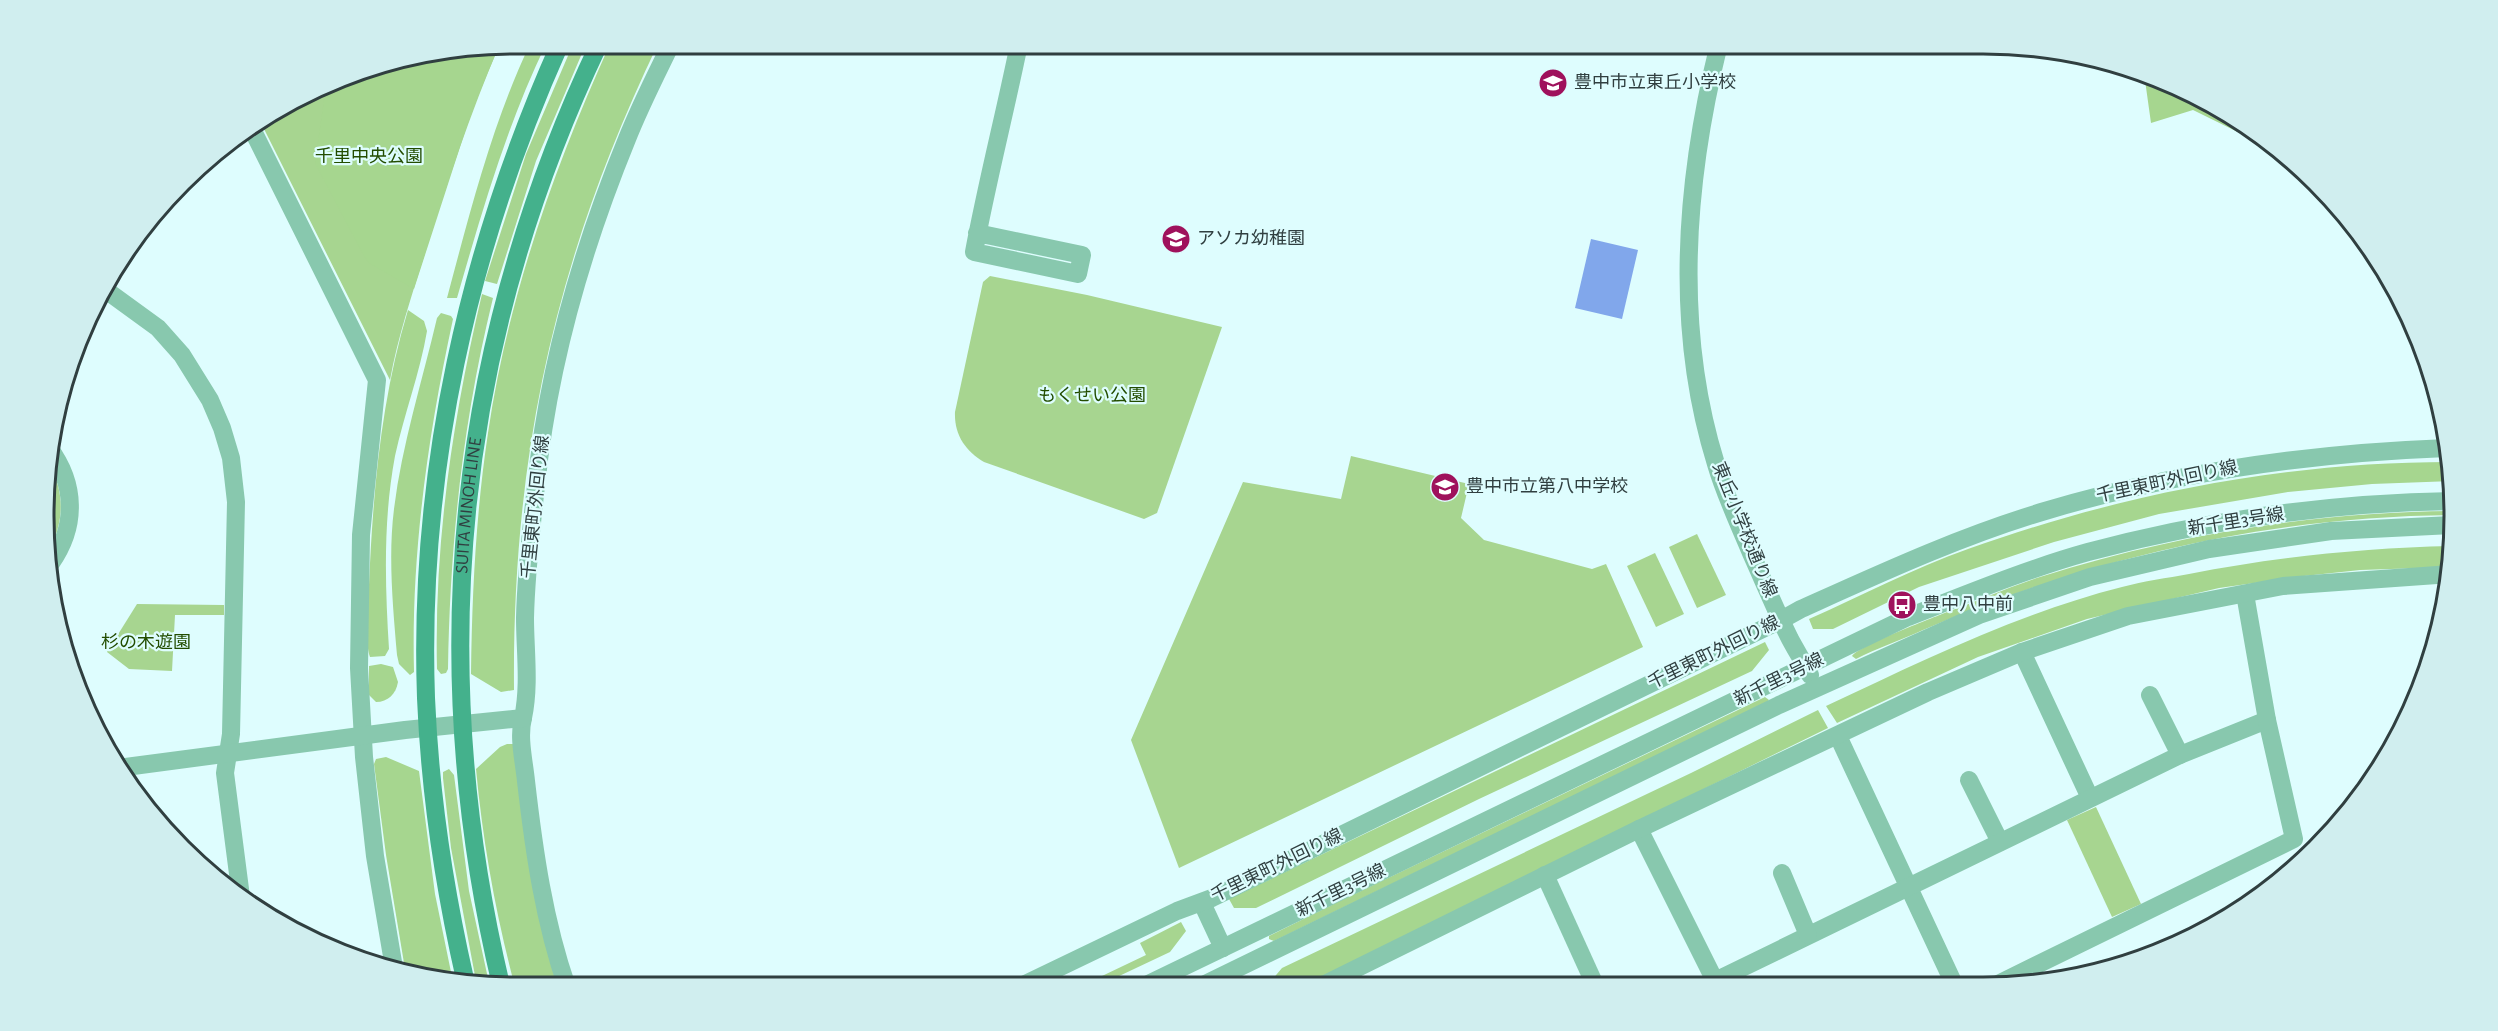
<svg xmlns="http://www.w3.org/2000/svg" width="2498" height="1031" font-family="'Alegreya Sans','Noto Sans JP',sans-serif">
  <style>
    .green { fill: #a7d590 }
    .forest { fill: #a6d68f }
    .water { fill: #81a7eb }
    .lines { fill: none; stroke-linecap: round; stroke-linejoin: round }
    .minor { stroke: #88c8ae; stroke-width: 18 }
    .tertiary { stroke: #88c8ae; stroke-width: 18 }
    .secondary { stroke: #44b18c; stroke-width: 18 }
    .labels { text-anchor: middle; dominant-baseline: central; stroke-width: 4.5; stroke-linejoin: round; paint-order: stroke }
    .poi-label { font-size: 18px; fill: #303f40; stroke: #defdfe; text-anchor: start }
    .park-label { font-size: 18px; fill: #234d00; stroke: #defdfe }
    .street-label { font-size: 18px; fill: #303f40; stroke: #defdfe }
    .rim { fill: none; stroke: #303f40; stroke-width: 3 }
  </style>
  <rect width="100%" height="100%" fill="#defdfe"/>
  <g class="green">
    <path d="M573,44H586L536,161L497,284L485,281L526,154Z"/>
    <path d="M499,46C470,114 447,183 425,253C412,295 398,336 390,380L260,121L279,107L363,69Z"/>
    <path d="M990,276L1087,295L1222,327L1157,513L1144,519L984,462C965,451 954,434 955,412L983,282Z"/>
    <path d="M482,294L493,298C463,420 450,542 448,669L446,673L441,674L437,669C434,542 453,417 482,294Z"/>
    <path d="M1351,456L1469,484L1461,518L1484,540L1592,569L1606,564L1643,647L1179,868L1131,740L1243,482L1341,499Z"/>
    <path d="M48,460C64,494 65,514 51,548Z"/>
    <path d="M2453,511L2452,515C2268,517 2092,557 1923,630C1901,640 1877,648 1856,659L1852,656C1861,645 1925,621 1942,614C1975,602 2007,588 2040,577C2173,535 2313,512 2453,511Z"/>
    <path d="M1697,534L1726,595L1697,608L1669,547Z"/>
    <path d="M1655,553L1684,614L1656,627L1627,566Z"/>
    <path d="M137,604L224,605V615H175L172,671L129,669L107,652Z"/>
    <path d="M1765,697L1769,700L1766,703L1274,941L1269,939V936L1336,903Z"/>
    <path d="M449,769L454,775L469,891L489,983L476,981L451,848L443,778V772Z"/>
    <path d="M2096,807L2141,904L2112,917L2067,820Z"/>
    <path d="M1181,922L1186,931L1170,952L1098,986H1081L1146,955L1140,943Z"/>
  </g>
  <g class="forest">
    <path d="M530,44H546C507,125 482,211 457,298H447C470,212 492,124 530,44Z"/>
    <path d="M610,44H658C556,256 512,454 514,690L501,692L471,674C472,593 476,513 488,433C508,297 554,168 610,44Z"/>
    <path d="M499,46L472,110L414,289L369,263L364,256L315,163L326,86L363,69Z"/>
    <path d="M2144,73L2218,107L2272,145L2252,139L2193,110L2151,123Z"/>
    <path d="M408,310L424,321L427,331C420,373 404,414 395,456C383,520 385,585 389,649L385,656L370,657C364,639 368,605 369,585C373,492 381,399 408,310Z"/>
    <path d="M441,313L451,316L453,319C428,435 411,553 414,672L410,675L399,664L397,655C393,607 388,557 394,509C402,444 422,382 437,318Z"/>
    <path d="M2450,462L2453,481L2372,484L2288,492L2159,514L2054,542L1919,587L1833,629H1813L1809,619C1861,596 1914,568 1968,549C2122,494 2285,462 2450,462Z"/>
    <path d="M48,474C61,495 60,515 50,537Z"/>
    <path d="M2451,546V567L2360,570L2304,576L2219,588L2087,619L1978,657L1837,723L1826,706C1922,661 2019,613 2122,587C2144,581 2167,578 2189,574C2276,557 2363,548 2451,546Z"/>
    <path d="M1765,642L1769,650L1752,671L1479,799L1256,908H1234L1229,899Z"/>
    <path d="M381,664L393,667L398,682C396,694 388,702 376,702L369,695V666Z"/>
    <path d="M1818,710L1828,728L1305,985H1274L1271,981L1282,968L1691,773Z"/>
    <path d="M507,744H514L538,908L557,987H515C496,915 483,844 476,769L500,747Z"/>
    <path d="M386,757L419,771L435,894L452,977L405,969L386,855L374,764L376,759Z"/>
  </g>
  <path class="water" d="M1591,239L1638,250L1622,319L1575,308Z"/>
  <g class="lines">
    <g class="minor">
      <path d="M251,127L377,380L361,535L359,668L364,757L375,856L394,968"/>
      <path d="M977,233L1082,255L1078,274L974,252C987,182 1005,113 1019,44"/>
      <path d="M103,288L158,328L182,355L210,400L222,428L231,458L236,502L231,734L225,773L241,897"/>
      <path d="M49,448C76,484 77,526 51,563"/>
      <path d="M2022,652L2090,798"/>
      <path d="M2150,695L2180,755"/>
      <path d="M523,718C518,737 524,761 526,781C534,851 544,921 567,987"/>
      <path d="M1838,736L1954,984"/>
      <path d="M1969,780L2000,842"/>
      <path d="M1639,829L1715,981L2180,755L2267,720"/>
      <path d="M1782,873L1808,935"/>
      <path d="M1545,875L1595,985"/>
      <path d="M1202,903L1223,948"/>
      <path d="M1998,984L2294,839L2267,720L2245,594"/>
      <path d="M1323,985L1639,829L1928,692L2022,652L2128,616L2283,586L2451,574"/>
      <path d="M1021,986L1177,911L1212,898L1781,620"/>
    </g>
    <g class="tertiary">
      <path d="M1719,44C1685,181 1673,326 1716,464C1725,495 1739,524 1751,553C1764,582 1776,611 1790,639C1797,652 1804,663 1810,675"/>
      <path d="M1781,620L1801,609C1881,573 1961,536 2045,511C2176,472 2311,453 2447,448"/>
      <path d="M118,768L405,730L523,718C530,685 525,650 525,618C526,573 531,530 536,486C548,367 582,249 627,139C640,106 656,75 671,44"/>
      <path d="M1144,986L1908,617C1967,594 2027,569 2088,552C2207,520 2330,503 2453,501"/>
      <path d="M1201,986L1779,705L1979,615L2090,577L2209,549L2331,531L2452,525"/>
    </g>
    <g class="secondary">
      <path d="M465,979C444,887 430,793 426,698C418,472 468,249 560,44"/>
      <path id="s1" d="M501,985C424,661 456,345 599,44"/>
    </g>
  </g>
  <defs>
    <g id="school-disc" transform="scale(1.5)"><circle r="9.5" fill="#9f115c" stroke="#defdfe"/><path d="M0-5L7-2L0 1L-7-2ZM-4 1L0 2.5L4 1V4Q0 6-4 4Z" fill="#fff"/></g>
    <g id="bus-disc" transform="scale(1.5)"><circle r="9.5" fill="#9f115c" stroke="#defdfe"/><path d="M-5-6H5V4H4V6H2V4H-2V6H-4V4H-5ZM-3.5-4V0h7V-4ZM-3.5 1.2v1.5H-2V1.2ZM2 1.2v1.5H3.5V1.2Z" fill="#fff"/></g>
  </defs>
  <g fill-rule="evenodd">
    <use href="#school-disc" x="1553" y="83"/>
    <use href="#school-disc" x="1176" y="239"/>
    <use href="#school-disc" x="1445" y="487"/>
    <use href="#bus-disc" x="1902" y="605"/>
  </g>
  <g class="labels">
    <g class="poi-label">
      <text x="1574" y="83">豊中市立東丘小学校</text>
      <text x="1197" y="239">アソカ幼稚園</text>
      <text x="1466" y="487">豊中市立第八中学校</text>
      <text x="1923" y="605">豊中八中前</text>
    </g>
    <g class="park-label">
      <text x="369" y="157">千里中央公園</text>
      <text x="1092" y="396">もくせい公園</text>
      <text x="146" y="643">杉の木遊園</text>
    </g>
    <g class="street-label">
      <text transform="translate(2167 482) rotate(-12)">千里東町外回り線</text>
      <text stroke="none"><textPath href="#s1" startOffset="483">SUITA MINOH LINE</textPath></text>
      <text transform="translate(536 507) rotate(-84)">千里東町外回り線</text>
      <text transform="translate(2236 522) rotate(-9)">新千里3号線</text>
      <text transform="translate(1744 530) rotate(68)">東丘小学校通り線</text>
      <text transform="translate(1714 653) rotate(-26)">千里東町外回り線</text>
      <text transform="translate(1779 680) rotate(-26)">新千里3号線</text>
      <text transform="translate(1277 866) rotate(-26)">千里東町外回り線</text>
      <text transform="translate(1341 891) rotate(-26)">新千里3号線</text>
    </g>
  </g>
  <path d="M0 0H2498V1031H0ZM515 54H1983A461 461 0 0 1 2444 515V516A461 461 0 0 1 1983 977H515A461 461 0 0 1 54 516V515A461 461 0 0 1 515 54Z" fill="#d0eeef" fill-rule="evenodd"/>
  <path class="rim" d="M515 54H1983A461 461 0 0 1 2444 515V516A461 461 0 0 1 1983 977H515A461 461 0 0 1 54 516V515A461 461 0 0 1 515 54Z"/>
</svg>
